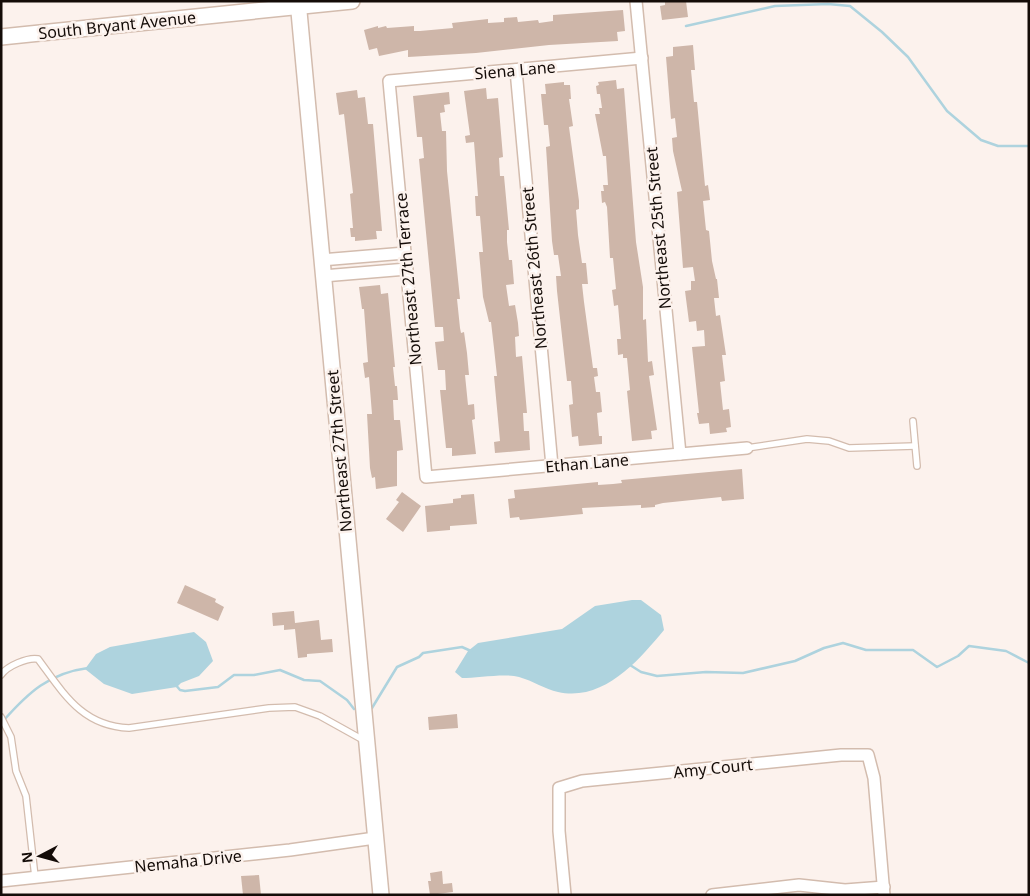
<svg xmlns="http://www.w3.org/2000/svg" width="1030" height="896" font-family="'Noto Sans',sans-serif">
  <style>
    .water { fill: #aed3de }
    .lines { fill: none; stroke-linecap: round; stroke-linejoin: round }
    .stream { stroke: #aed3de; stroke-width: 2.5 }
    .building { fill: #ceb6a9 }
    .lane-casing { stroke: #d3bcae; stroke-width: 8 }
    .street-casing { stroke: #d3bcae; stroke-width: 14 }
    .secondary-casing { stroke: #d3bcae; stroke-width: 18 }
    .lane { stroke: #fff; stroke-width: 5.5 }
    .street { stroke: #fff; stroke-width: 11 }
    .secondary { stroke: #fff; stroke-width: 15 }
    .labels { text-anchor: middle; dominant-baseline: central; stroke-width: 5; stroke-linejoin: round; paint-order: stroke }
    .street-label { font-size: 16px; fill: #140c08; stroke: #fcf2ed }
  </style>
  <rect width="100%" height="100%" fill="#fcf2ed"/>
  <g class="water">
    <path d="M632,600H641L661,615L664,630C639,660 604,702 558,692C545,689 533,681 519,677C506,673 477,678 462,678L455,672L468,651L478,643L562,629L595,606Z"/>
    <path d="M194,632L206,642L213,661L199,676L181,683L177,687L132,694L104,684L85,669L96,654L110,647Z"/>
  </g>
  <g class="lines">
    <g class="stream">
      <path d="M686,26L775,6L828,4L850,6L882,32L908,57L947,111L981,140L998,146H1029"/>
      <path d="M630,665L641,672L657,676L706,672L743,673L795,661L824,648L843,643L866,650H913L937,667L958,656L969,646L1006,651L1029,663"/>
      <path d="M175,684L180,690L185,691L218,687L234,675H254L280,670L304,680L320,681L347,700L354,709"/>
      <path d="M372,708L397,667L419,657L423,653L462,647L471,651"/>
      <path d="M4,720C28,693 49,673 88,668"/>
    </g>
  </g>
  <g class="building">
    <path d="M665,1H686L688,17L662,20L660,6L665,5Z"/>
    <path d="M623,10L625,31L617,32L618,41L549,45L476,53L408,57V50L379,56L377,48L369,50L364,30L378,26V28L386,26L387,28L414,26V31H420L453,28L452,23L488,19V23L504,22V18L517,17L518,22L538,20L539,23L553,21V15Z"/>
    <path d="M693,45L695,70H691L694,102H697L705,186L708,185L710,200L703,201L706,230L709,231L712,261L716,279H717L719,298H714L716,316L720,315L726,355H722L725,381L720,382L723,410L729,409L731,427L726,428L727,432L710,434L709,423L699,424L697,413H699L692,347L705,346L704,330L697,331L696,321L689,322L685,291L691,290V281H695L693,267L683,268L677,192L682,191L673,151L672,138L677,137L675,118L671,119L666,57L673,56V47Z"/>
    <path d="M616,80L617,89L624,88L636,242L643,287V320L646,319L648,362L652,361L654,375L649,376L657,430L651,431L652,439L632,441L627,391L630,390L627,358H623V354L618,355L617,339H621L618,305L614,306L612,290L616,289L613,258H610L607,207L605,202L602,203L601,191H604L603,185H608L606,156H603L595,114H600L599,108H602L600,94H597L596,86L599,85L598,82Z"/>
    <path d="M564,82V85H570L571,99H569L573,126L569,127L579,201V209L576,210L578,235L582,263H586L588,284H582L584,302L593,368H597L598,376L594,377L596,392H600L602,412L597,413L599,436H602V444L579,446L578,436L572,437L569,405L573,404L571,381H567L557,291L556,276H561L558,255H554L552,241L546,147L550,146L548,125H544L541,94H546L545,84Z"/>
    <path d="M486,88L487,99L498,98L503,157L499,158L500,176H504L509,230H507V242L509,260H512L514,284L506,285L509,306L515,305L518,323L519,336L515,337L516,357L522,356L527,413H523L524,431H529L530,450L495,453L494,442L500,441L494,376H497L494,348L491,322H489L483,297L479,252H483L480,216H476L475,196H478L474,142L466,143L465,136L470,135L464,91Z"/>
    <path d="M357,90L358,98L365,97L368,124H373L382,231H376L377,239L355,241V237H351L350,228H353L350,194L353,193L344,114L339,115L336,93Z"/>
    <path d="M449,92L450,104L444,105L445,112L440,113L442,131H446L447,171L460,299H457L460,328L461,333L464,332L467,353L469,375H465L468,405L474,404L475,419L472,420L476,454L452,456V448H446L440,390H446L445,370H438L435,342L444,341L443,327H435L419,159L424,158L422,137H417L413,96Z"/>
    <path d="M380,285L381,294L388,293L395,367H393L395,386H397L398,400H393L394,420H400L403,450L397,451V486L376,489L375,477L372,478L370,468L367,414H372L369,377L365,378L363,363L368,362L364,309H362L359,287Z"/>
    <path d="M742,469L744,499L722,501L721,497L663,503L655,505V507L641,508V505L582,508L583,514L520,520L519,517L510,518L508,499L515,498L514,490L598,482V485L613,484L622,483L621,480Z"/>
    <path d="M402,492L421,506L403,532L386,519L399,502L396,500Z"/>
    <path d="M474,494L477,524L450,526V530L427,532L425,506L453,503V499L461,498V495Z"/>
    <path d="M185,585L216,599L215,602L224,607L218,621L177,603Z"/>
    <path d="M294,611L295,623L319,620L321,640L332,639L333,652L307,654V657L298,658L295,629L284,630V625L273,626L272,613Z"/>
    <path d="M457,714L458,728L429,730L428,717Z"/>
    <path d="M442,871L443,884L452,883L453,892L430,895L428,881H431L430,873Z"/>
    <path d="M259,875L261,895H243L241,876Z"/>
  </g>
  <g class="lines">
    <g class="lane-casing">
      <g id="lane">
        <path d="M913,421L917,466"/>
        <path d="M747,448L807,439L829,441L849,448L915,446"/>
        <path d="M1,675C7,666 28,657 38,659C64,694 82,726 129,728L269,708L295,707L320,716L365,741"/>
        <path d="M1,717L11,737L16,771L26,796L35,877"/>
      </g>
    </g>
    <g class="street-casing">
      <g id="street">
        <path d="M636,1L680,454"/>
        <path d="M642,58L389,81L426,477L747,448"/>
        <path d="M516,70L552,466"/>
        <path d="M321,260L405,253"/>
        <path d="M323,276L407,269"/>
        <path d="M1,881L290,850L375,838"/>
        <path d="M565,895L559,831V788L582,781L841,755H868L874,778L884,895"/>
        <path d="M712,895L799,885L845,890L884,887"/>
      </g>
    </g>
    <g class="secondary-casing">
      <g id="secondary">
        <path d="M298,1L381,895"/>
        <path d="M1,37L352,1"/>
      </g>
    </g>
    <use href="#lane" class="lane"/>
    <use href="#street" class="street"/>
    <use href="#secondary" class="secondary"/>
  </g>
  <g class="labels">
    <g class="street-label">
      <text transform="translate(117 25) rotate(-6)">South Bryant Avenue</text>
      <text transform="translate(515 70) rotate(-5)">Siena Lane</text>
      <text transform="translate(658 228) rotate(-95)">Northeast 25th Street</text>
      <text transform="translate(534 268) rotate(-95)">Northeast 26th Street</text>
      <text transform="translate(408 279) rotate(-95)">Northeast 27th Terrace</text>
      <text transform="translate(339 451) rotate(-95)">Northeast 27th Street</text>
      <text transform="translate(587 463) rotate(-5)">Ethan Lane</text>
      <text transform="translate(713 768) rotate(-6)">Amy Court</text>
      <text transform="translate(188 861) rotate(-6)">Nemaha Drive</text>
    </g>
  </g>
  <rect width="1030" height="896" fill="none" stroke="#140c08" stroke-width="5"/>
  <g transform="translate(40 856) rotate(264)" stroke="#fcf2ed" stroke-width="4" paint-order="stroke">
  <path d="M0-4L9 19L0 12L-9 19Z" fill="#140c08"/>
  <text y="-8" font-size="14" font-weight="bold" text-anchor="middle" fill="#140c08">N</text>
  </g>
</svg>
